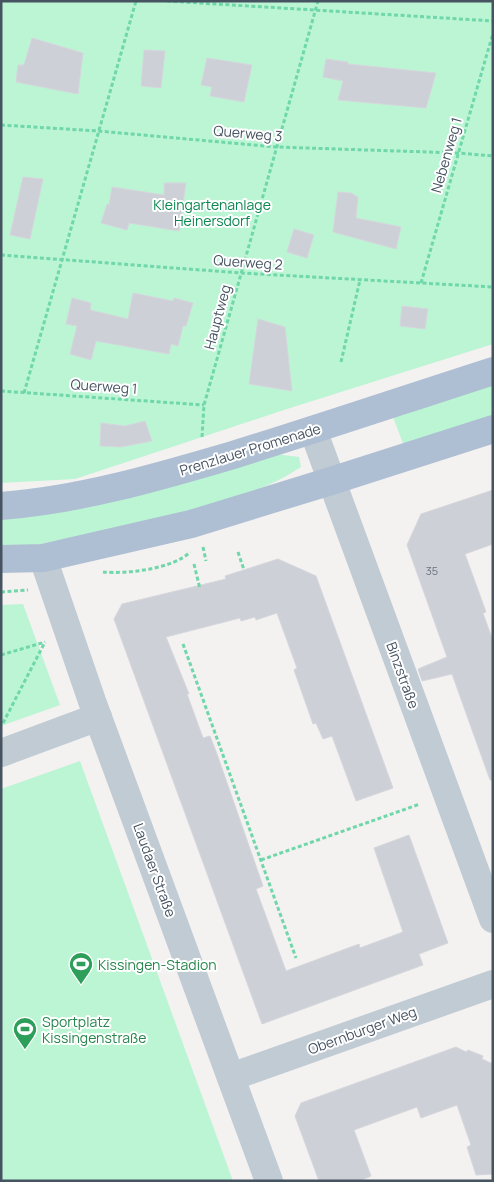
<svg xmlns="http://www.w3.org/2000/svg" width="494" height="1182" font-family="Manrope,sans-serif">
  <style>
    .green { fill: #bcf5d4 }
    .building { fill: #cdd0d6; stroke: #d5d7dd }
    .lines { fill: none; stroke-linecap: round; stroke-linejoin: round }
    .path { stroke: #6fd7a9; stroke-width: 3; stroke-dasharray: 4 2.5; stroke-linecap: butt }
    .minor { stroke: #c0cbd4; stroke-width: 28 }
    .primary { stroke: #aebfd3; stroke-width: 28 }
    .labels { text-anchor: middle; dominant-baseline: central; stroke-width: 4; stroke-linejoin: round; paint-order: stroke }
    .number-label { font-size: 11px; fill: #68727e }
    .street-label { font-size: 14px; fill: #465361; stroke: #fff }
    .park-label { font-size: 14px; fill: #0c8750; stroke: #fff }
    .leisure-label { font-size: 14px; fill: #27864d; stroke: #fff; text-anchor: start }
  </style>
  <rect width="100%" height="100%" fill="#f4f1f1"/>
  <g class="green">
    <path d="M1,1H493V344L287,409L75,479L1,483Z"/>
    <path d="M493,384V417L404,446L393,417Z"/>
    <path d="M276,454L299,457L301,467C291,473 280,480 268,485C193,516 107,529 28,547L1,548V515Z"/>
    <path d="M23,604L60,705L1,726V605Z"/>
    <path d="M80,761L233,1181H1V789Z"/>
  </g>
  <g class="building">
    <path d="M32,38L83,53L78,94L16,82L18,65H24Z"/>
    <path d="M144,50L165,51L161,88L141,86Z"/>
    <path d="M207,58L252,65L244,102L210,96L212,87L201,85Z"/>
    <path d="M326,59L348,62V64L436,73L426,108L338,100L343,81L323,77Z"/>
    <path d="M23,177L43,179L30,239L10,235Z"/>
    <path d="M164,183H186L179,231L129,223L127,230L101,223L107,204L109,205L112,187L164,195Z"/>
    <path d="M338,192L351,193L358,197L356,218L401,227L396,249L333,232Z"/>
    <path d="M294,229L314,235L307,258L287,252Z"/>
    <path d="M133,293L173,301L174,298L193,303L186,326H183L178,346L171,344L169,354L96,341L91,360L70,354L77,326L66,324L72,298L91,303L90,310L128,319Z"/>
    <path d="M402,306L428,309L425,329L400,326Z"/>
    <path d="M258,319L285,327L292,391L249,384Z"/>
    <path d="M145,421L152,441L121,447L100,446L101,423L125,426Z"/>
    <path d="M493,490V544L465,554L486,612L483,613L493,641V780H490L452,674L422,681L418,669L447,657L407,545L421,514Z"/>
    <path d="M278,559L316,576L393,788L356,801L332,736L323,739L316,723L313,724L294,670L297,668L277,613L256,620L255,617L241,621L240,618L166,637L189,694H187L203,738L210,736L217,754L263,886L256,889L286,971L359,944L360,948L403,932L374,848L409,835L448,943L419,954L423,965L262,1024L114,619L122,604L226,579L225,576Z"/>
    <path d="M456,1047L466,1052L468,1050L483,1056L482,1059L493,1064V1174L476,1175L467,1147L471,1145L457,1105L421,1118L417,1107L354,1130L371,1176L360,1181H319L295,1116L301,1103Z"/>
  </g>
  <g class="lines">
    <g class="path">
      <path d="M167,1L493,21"/>
      <path d="M1,125L98,131L276,147L458,153L493,156"/>
      <path d="M1,255L241,273L493,287"/>
      <path d="M421,283L493,33"/>
      <path d="M341,362L360,280"/>
      <path d="M1,391L204,405"/>
      <path d="M24,393L136,1"/>
      <path d="M202,437L204,405L318,1"/>
      <path d="M203,547L206,561"/>
      <path d="M238,552L244,570"/>
      <path d="M194,564L200,589"/>
      <path d="M103,572C127,574 173,569 190,552"/>
      <path d="M1,592L28,590"/>
      <path d="M183,644L296,958"/>
      <path d="M1,655L45,642"/>
      <path d="M3,723L45,642"/>
      <path d="M261,860L420,804"/>
    </g>
    <g class="minor">
      <path d="M313,430L493,919"/>
      <path d="M43,558L92,701L269,1181"/>
      <path d="M1,753L98,717"/>
      <path d="M231,1077L493,984"/>
    </g>
    <g class="primary">
      <path d="M1,506C80,500 158,477 233,455C320,428 406,399 493,371"/>
      <path d="M1,559L43,558L191,524L331,481L493,429"/>
    </g>
  </g>
  <defs>
    <g id="stadium-pin" transform="scale(1.25)"><path d="M0 17L-7.5 6A9.5 9.5 0 1 1 7.5 6Z" fill="#2e9e5b" stroke="#fff"/><path d="M0-5a6.5 5 0 1 0 0 10a6.5 5 0 1 0 0-10ZM-3.5-1.8h7v3.6h-7Z" fill="#fff"/></g>
  </defs>
  <g fill-rule="evenodd">
    <use href="#stadium-pin" x="81" y="964"/>
    <use href="#stadium-pin" x="25" y="1029"/>
  </g>
  <g class="labels">
    <g class="number-label">
      <text x="432" y="570">35</text>
    </g>
    <g class="street-label">
      <text transform="translate(248 133) rotate(5)">Querweg 3</text>
      <text transform="translate(446 155) rotate(-74)">Nebenweg 1</text>
      <text transform="translate(248 262) rotate(4)">Querweg 2</text>
      <text transform="translate(217 317) rotate(-75)">Hauptweg</text>
      <text transform="translate(104 386) rotate(4)">Querweg 1</text>
      <text transform="translate(250 449) rotate(-17)">Prenzlauer Promenade</text>
      <text transform="translate(403 675) rotate(70)">Binzstraße</text>
      <text transform="translate(155 870) rotate(70)">Laudaer Straße</text>
      <text transform="translate(362 1030) rotate(-20)">Obernburger Weg</text>
    </g>
    <g class="park-label">
      <text x="212" y="204">Kleingartenanlage<tspan x="212" dy="16">Heinersdorf</tspan></text>
    </g>
    <g class="leisure-label">
      <text x="98" y="964">Kissingen-Stadion</text>
      <text x="42" y="1021">Sportplatz<tspan x="42" dy="16">Kissingenstraße</tspan></text>
    </g>
  </g>
  <rect width="494" height="1182" fill="none" stroke="#465361" stroke-width="5"/>
</svg>
